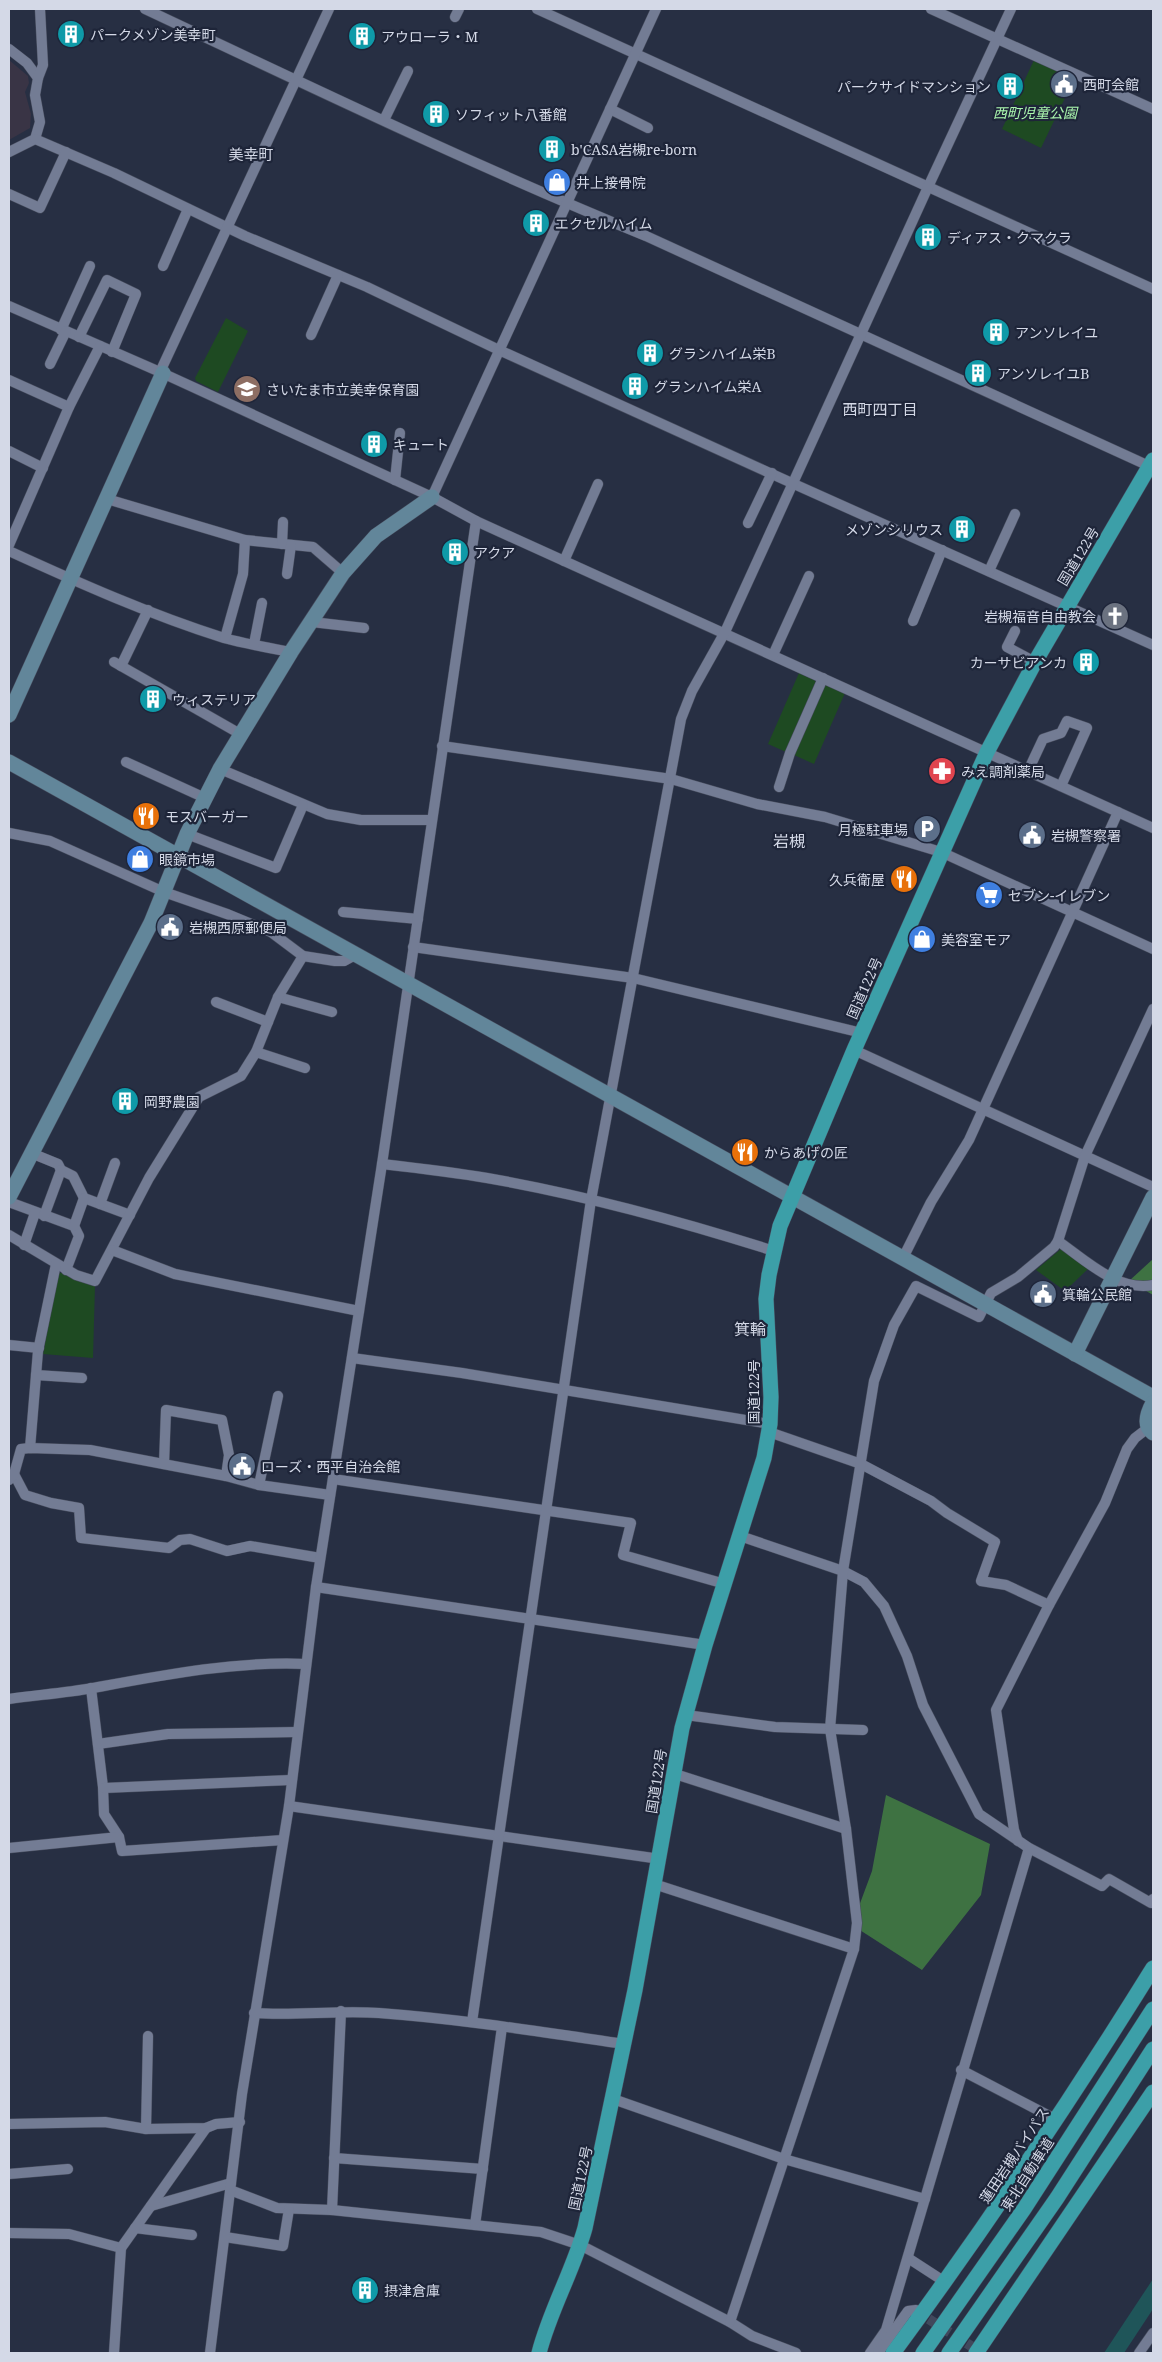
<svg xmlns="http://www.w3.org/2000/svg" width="1162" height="2362" font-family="'Noto Serif','Noto Sans JP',serif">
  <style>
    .education { fill: #393445 }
    .green { fill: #1e4a22 }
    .forest { fill: #3e7242 }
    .water { fill: #1f5559 }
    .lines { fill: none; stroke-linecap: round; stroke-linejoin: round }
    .street-tunnel { stroke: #41485c; stroke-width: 10; stroke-dasharray: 10 5; stroke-linecap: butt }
    .street-casing { stroke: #474d5e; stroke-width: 11 }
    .secondary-casing { stroke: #474d5e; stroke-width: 16 }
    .highway-casing { stroke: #474d5e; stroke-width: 16 }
    .street { stroke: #737c94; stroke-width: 10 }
    .secondary { stroke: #62869a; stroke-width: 15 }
    .highway { stroke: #3c9fa8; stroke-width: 15 }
    .labels { text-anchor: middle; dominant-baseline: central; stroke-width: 4.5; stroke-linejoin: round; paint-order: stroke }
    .poi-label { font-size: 14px; fill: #d4d9e7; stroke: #1e2539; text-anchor: start }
    .park-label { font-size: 14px; font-style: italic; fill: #abf7ae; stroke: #1e2539 }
    .street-label { font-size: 14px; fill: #d4d9e7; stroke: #1e2539 }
    .neighbourhood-label { font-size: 15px; fill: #d4d9e7; stroke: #1e2539 }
    .quarter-label { font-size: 16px; fill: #d4d9e7; stroke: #1e2539 }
  </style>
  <rect width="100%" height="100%" fill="#272f43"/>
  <path class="education" d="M9,60L28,76L29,83L25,92L31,114L30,128L9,140Z"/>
  <g class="green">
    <path d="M1034,60L1058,72L1051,91L1065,98L1041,148L1002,129Z"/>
    <path d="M226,318L248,331L218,392L196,381L195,378Z"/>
    <path d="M799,673L816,681L786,752L768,744Z"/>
    <path d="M825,685L845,693L814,764L794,755Z"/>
    <path d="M1061,1249L1089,1268L1065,1291L1036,1270Z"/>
    <path d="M63,1272L95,1285L93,1358L43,1354L58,1274Z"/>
  </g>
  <g class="forest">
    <path d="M1153,1259V1295L1129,1281Z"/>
    <path d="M886,1795L990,1844L981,1895L922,1970L852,1925L872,1871Z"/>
  </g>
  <path class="water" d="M1153,2279V2309L1124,2353H1104Z"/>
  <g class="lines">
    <path class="street-tunnel" d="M916,2311L982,2353"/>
    <g class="street-casing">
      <g id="street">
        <path d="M145,9C311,87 477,167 646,236L1149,466"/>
        <path d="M537,9L1153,289"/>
        <path d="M931,9L1153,109"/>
        <path d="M455,17L459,9"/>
        <path d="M9,49L27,63L38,78L35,95L40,122L35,139L9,152"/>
        <path d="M38,78L43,65L40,9"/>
        <path d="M610,109L648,128"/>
        <path d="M384,120L408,71"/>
        <path d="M35,139L114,173L245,236L367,287L499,350L794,484L1153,645"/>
        <path d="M9,194L40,208L66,152"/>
        <path d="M163,266L188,209"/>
        <path d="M9,306L160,372L432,497L476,521L1153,828"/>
        <path d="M61,330L90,266"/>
        <path d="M311,335L338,275"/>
        <path d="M79,337L107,280L136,294L112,352"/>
        <path d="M50,364L66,331"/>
        <path d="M160,372L329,9"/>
        <path d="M9,380L69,407"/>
        <path d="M9,451L43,468"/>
        <path d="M395,480L400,433"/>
        <path d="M432,497L656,9"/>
        <path d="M107,499L245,540L313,547L343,573"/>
        <path d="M748,523L772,473"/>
        <path d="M282,544L283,522"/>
        <path d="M9,545L69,407L100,346"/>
        <path d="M9,551C79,583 151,615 224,638C246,644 269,648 291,652"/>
        <path d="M564,561L598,484"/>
        <path d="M989,571L1015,514"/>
        <path d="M287,574L291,545"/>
        <path d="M913,621L942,550"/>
        <path d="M312,622L364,628"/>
        <path d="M1015,631L1007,647L1035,662"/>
        <path d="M225,638L243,574L245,540"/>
        <path d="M254,644L262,603"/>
        <path d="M773,655L809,576"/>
        <path d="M114,662L242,735"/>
        <path d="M121,666L148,610"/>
        <path d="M442,746L671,779L757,804L825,817L941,852L1153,949"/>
        <path d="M126,762L205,798"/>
        <path d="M220,769L327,814L361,820H431"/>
        <path d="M1028,771L1043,739L1061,733L1067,721L1087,728L1061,786"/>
        <path d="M779,787L790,753L823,678"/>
        <path d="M9,833L50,841L164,892L227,914L271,932L303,956L335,961H344L355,955"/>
        <path d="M187,834L276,868L303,805"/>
        <path d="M343,912L418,919"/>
        <path d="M413,947L633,978L862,1033"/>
        <path d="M278,997L332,1012"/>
        <path d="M216,1002L268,1022"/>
        <path d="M854,1050L1153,1187"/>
        <path d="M256,1052L305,1068"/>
        <path d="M31,1153L58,1164L61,1170L73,1176L84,1198L130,1215"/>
        <path d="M382,1164C417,1168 452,1172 487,1178C584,1195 680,1221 774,1251"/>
        <path d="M9,1202L74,1226L79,1236L66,1270"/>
        <path d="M100,1204L115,1163"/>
        <path d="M44,1216L61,1170"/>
        <path d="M74,1226L84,1198"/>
        <path d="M9,1235L76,1275L95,1281L149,1178L199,1097L241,1076L256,1052L278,997L303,956"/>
        <path d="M1058,1241C1085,1260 1118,1292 1153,1285"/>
        <path d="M24,1245L35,1213"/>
        <path d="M112,1250L175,1274L359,1311"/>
        <path d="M903,1258L931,1202L969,1140L1118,812"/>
        <path d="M9,1345L39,1348"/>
        <path d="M352,1358L462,1373L770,1424"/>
        <path d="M36,1375L82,1378"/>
        <path d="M769,1432L861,1464L931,1501L947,1513L995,1542L981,1581L1006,1585L1049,1605"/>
        <path d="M30,1448L38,1351L56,1264"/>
        <path d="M164,1464L166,1410L222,1420L229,1455L226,1476"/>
        <path d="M14,1474L25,1495L51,1503L79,1508L81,1538L169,1548L180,1540L190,1539L227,1551L250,1546L320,1558"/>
        <path d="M333,1479L631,1523L623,1555L725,1584"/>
        <path d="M9,1480L14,1474L21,1449L30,1448L90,1450L226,1476L259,1485L330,1495"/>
        <path d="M259,1485L278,1396"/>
        <path d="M740,1536L843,1571L864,1582L884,1606L907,1656L923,1705L979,1814L1029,1848L1102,1886L1109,1879L1151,1903L1153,1899"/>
        <path d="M316,1587L705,1645"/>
        <path d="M91,1688L103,1787L104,1814L119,1837L122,1851L283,1840"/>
        <path d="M9,1699C37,1695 65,1693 93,1688C163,1675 234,1661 306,1664"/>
        <path d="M686,1715L775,1727L863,1730"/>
        <path d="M98,1744L168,1734L297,1732"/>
        <path d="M672,1773L846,1829"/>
        <path d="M104,1788L291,1780"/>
        <path d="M289,1806L660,1859"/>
        <path d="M1018,1841L1014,1830L996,1710L1049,1605L1105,1503L1127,1449L1135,1438L1148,1428"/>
        <path d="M9,1848L119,1837"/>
        <path d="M654,1884L854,1949"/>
        <path d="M254,2013C296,2016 337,2010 379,2013C461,2019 542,2032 624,2044"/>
        <path d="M472,2022L591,1200L681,719L692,691L725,632L928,187L1011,9"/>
        <path d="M961,2070L1057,2120"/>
        <path d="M613,2099L784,2159L925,2199"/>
        <path d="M9,2124L105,2122L146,2129L206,2128L216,2124L240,2122"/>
        <path d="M146,2129L148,2036"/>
        <path d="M334,2158L483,2169"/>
        <path d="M9,2174L68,2169"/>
        <path d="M230,2190L277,2208L332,2210L541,2232L580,2245L730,2322L752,2336L796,2353"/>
        <path d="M151,2206L231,2183"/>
        <path d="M332,2210L341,2011"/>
        <path d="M475,2225L502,2027"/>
        <path d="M135,2228L192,2235"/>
        <path d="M9,2233L69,2234L121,2248"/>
        <path d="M225,2237L283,2246L289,2209"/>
        <path d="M908,2258L945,2282"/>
        <path d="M730,2322L854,1949L857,1923L846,1829L830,1729L843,1571L874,1381L894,1325L916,1286L979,1317L991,1293L1018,1277L1054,1247L1058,1241L1085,1156L1153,1009"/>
        <path d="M114,2353L121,2248L206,2128"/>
        <path d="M210,2353L242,2094L289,1806L316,1587L382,1164L476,521"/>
        <path d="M870,2353L886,2330L1029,1848"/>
        <path d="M878,2353L908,2311L916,2310"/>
        <path d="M1139,2353L1153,2333"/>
      </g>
    </g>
    <g class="secondary-casing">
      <g id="secondary">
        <path d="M9,715L163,373"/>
        <path d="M9,762L1153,1397"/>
        <path d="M9,1197L151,923L187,834L220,769L291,652L343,573L376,536L432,497"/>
        <path d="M1075,1354L1153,1197"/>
        <path d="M1153,1403C1148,1412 1143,1425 1153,1433"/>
      </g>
    </g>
    <g class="highway-casing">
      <g id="highway">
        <path d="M539,2353C550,2310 573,2271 585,2228L635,1990L682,1728L705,1645L764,1458L770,1424L771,1397L766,1299L769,1275L780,1226L854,1050L987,752L1035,662L1153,460"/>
        <path d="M893,2353C985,2228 1071,2100 1153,1968"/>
        <path d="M923,2353L1024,2209L1153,2009"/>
        <path d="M949,2353L1057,2198L1153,2049"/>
        <path d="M976,2353L1153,2092"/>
      </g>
    </g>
    <use href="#street" class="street"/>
    <use href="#secondary" class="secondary"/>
    <use href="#highway" class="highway"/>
  </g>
  <defs>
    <g id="building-disc" transform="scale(1.4375)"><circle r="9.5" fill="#0f9aa8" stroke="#1e2539"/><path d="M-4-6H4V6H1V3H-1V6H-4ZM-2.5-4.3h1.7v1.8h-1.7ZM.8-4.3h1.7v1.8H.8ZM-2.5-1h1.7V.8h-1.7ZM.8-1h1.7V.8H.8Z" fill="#fff"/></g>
    <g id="civic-disc" transform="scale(1.4375)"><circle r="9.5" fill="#5c6f8a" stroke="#1e2539"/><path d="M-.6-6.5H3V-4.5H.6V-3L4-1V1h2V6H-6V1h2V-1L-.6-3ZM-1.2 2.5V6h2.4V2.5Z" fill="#fff"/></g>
    <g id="shop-disc" transform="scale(1.4375)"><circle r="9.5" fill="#3f7fe0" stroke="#1e2539"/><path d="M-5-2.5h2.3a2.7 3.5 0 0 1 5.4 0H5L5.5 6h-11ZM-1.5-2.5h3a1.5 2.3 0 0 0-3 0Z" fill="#fff"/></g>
    <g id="school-disc" transform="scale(1.4375)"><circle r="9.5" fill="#8d6e63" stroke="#1e2539"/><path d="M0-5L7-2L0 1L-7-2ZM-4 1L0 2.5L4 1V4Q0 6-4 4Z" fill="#fff"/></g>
    <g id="church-disc" transform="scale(1.4375)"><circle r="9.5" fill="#6b7280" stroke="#1e2539"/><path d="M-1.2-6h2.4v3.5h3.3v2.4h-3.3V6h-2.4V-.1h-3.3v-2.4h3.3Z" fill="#fff"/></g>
    <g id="pharmacy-disc" transform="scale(1.4375)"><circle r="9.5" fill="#e0444e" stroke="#1e2539"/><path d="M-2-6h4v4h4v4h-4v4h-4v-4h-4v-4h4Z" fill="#fff"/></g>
    <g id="restaurant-disc" transform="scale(1.4375)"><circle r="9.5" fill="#e8710a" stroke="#1e2539"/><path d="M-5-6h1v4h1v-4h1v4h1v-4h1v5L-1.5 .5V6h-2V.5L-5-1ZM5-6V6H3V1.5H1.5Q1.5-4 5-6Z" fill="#fff"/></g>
    <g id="parking-disc" transform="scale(1.4375)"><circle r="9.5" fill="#5c6f8a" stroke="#1e2539"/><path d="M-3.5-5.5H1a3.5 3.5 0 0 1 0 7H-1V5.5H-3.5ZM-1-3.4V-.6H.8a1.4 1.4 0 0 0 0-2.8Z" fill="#fff"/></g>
    <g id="supermarket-disc" transform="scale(1.4375)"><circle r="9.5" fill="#3f7fe0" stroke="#1e2539"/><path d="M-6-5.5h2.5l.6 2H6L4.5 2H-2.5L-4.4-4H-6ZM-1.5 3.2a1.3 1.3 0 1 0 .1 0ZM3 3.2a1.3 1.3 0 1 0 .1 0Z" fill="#fff"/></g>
  </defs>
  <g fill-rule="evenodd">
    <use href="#building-disc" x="71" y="34"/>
    <use href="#building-disc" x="362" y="36"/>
    <use href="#civic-disc" x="1064" y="84"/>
    <use href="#building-disc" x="1010" y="86"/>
    <use href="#building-disc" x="436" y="114"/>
    <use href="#building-disc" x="552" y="149"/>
    <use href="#shop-disc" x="557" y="182"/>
    <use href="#building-disc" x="536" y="223"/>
    <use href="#building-disc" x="928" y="237"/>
    <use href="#building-disc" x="996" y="332"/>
    <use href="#building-disc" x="650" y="353"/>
    <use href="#building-disc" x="978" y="373"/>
    <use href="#building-disc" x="635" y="386"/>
    <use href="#school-disc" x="247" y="389"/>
    <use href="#building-disc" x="374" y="444"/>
    <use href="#building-disc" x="962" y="529"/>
    <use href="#building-disc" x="455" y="552"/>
    <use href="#church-disc" x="1115" y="616"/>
    <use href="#building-disc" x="1086" y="662"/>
    <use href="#building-disc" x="153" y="699"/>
    <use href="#pharmacy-disc" x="942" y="771"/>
    <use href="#restaurant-disc" x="146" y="816"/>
    <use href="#parking-disc" x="927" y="829"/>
    <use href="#civic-disc" x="1032" y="835"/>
    <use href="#shop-disc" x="140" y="859"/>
    <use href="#restaurant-disc" x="904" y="879"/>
    <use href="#supermarket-disc" x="989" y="895"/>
    <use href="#civic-disc" x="170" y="927"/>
    <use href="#shop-disc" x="922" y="939"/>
    <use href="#building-disc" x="125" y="1101"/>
    <use href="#restaurant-disc" x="745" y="1152"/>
    <use href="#civic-disc" x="1043" y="1294"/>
    <use href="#civic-disc" x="242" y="1466"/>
    <use href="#building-disc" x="365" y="2290"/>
  </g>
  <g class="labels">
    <g class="poi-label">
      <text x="90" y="34">パークメゾン美幸町</text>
      <text x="381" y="36">アウローラ・M</text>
      <text x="1083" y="84">西町会館</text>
      <text x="991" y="86" text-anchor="end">パークサイドマンション</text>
      <text x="455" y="114">ソフィット八番館</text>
      <text x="571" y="149">b'CASA岩槻re-born</text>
      <text x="576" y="182">井上接骨院</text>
      <text x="555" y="223">エクセルハイム</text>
      <text x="947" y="237">ディアス・クマクラ</text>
      <text x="1015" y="332">アンソレイユ</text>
      <text x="669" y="353">グランハイム栄B</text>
      <text x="997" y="373">アンソレイユB</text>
      <text x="654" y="386">グランハイム栄A</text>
      <text x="266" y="389">さいたま市立美幸保育園</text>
      <text x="393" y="444">キュート</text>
      <text x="943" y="529" text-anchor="end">メゾンシリウス</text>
      <text x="474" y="552">アクア</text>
      <text x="1096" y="616" text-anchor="end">岩槻福音自由教会</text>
      <text x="1067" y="662" text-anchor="end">カーサビアンカ</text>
      <text x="172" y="699">ウィステリア</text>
      <text x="961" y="771">みえ調剤薬局</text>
      <text x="165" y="816">モスバーガー</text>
      <text x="908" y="829" text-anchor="end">月極駐車場</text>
      <text x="1051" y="835">岩槻警察署</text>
      <text x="159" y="859">眼鏡市場</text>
      <text x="885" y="879" text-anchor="end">久兵衛屋</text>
      <text x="1008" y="895">セブン-イレブン</text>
      <text x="189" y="927">岩槻西原郵便局</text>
      <text x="941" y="939">美容室モア</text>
      <text x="144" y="1101">岡野農園</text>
      <text x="764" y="1152">からあげの匠</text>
      <text x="1062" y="1294">箕輪公民館</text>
      <text x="261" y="1466">ローズ・西平自治会館</text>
      <text x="384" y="2290">摂津倉庫</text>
    </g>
    <g class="park-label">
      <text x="1035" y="112">西町児童公園</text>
    </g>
    <g class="street-label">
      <text transform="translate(1078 556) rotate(-59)">国道122号</text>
      <text transform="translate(864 988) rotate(-66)">国道122号</text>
      <text transform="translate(753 1392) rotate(-90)">国道122号</text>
      <text transform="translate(656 1781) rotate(-81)">国道122号</text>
      <text transform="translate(1014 2155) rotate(-56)">蓮田岩槻バイパス</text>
      <text transform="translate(1027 2174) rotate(-57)">東北自動車道</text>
      <text transform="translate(580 2178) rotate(-78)">国道122号</text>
    </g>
    <g class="neighbourhood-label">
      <text x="251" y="154">美幸町</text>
      <text x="880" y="409">西町四丁目</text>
    </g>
    <g class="quarter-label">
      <text x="789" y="841">岩槻</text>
      <text x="750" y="1329">箕輪</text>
    </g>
  </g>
  <rect width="1162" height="2362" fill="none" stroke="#d4d9e7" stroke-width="20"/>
</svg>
